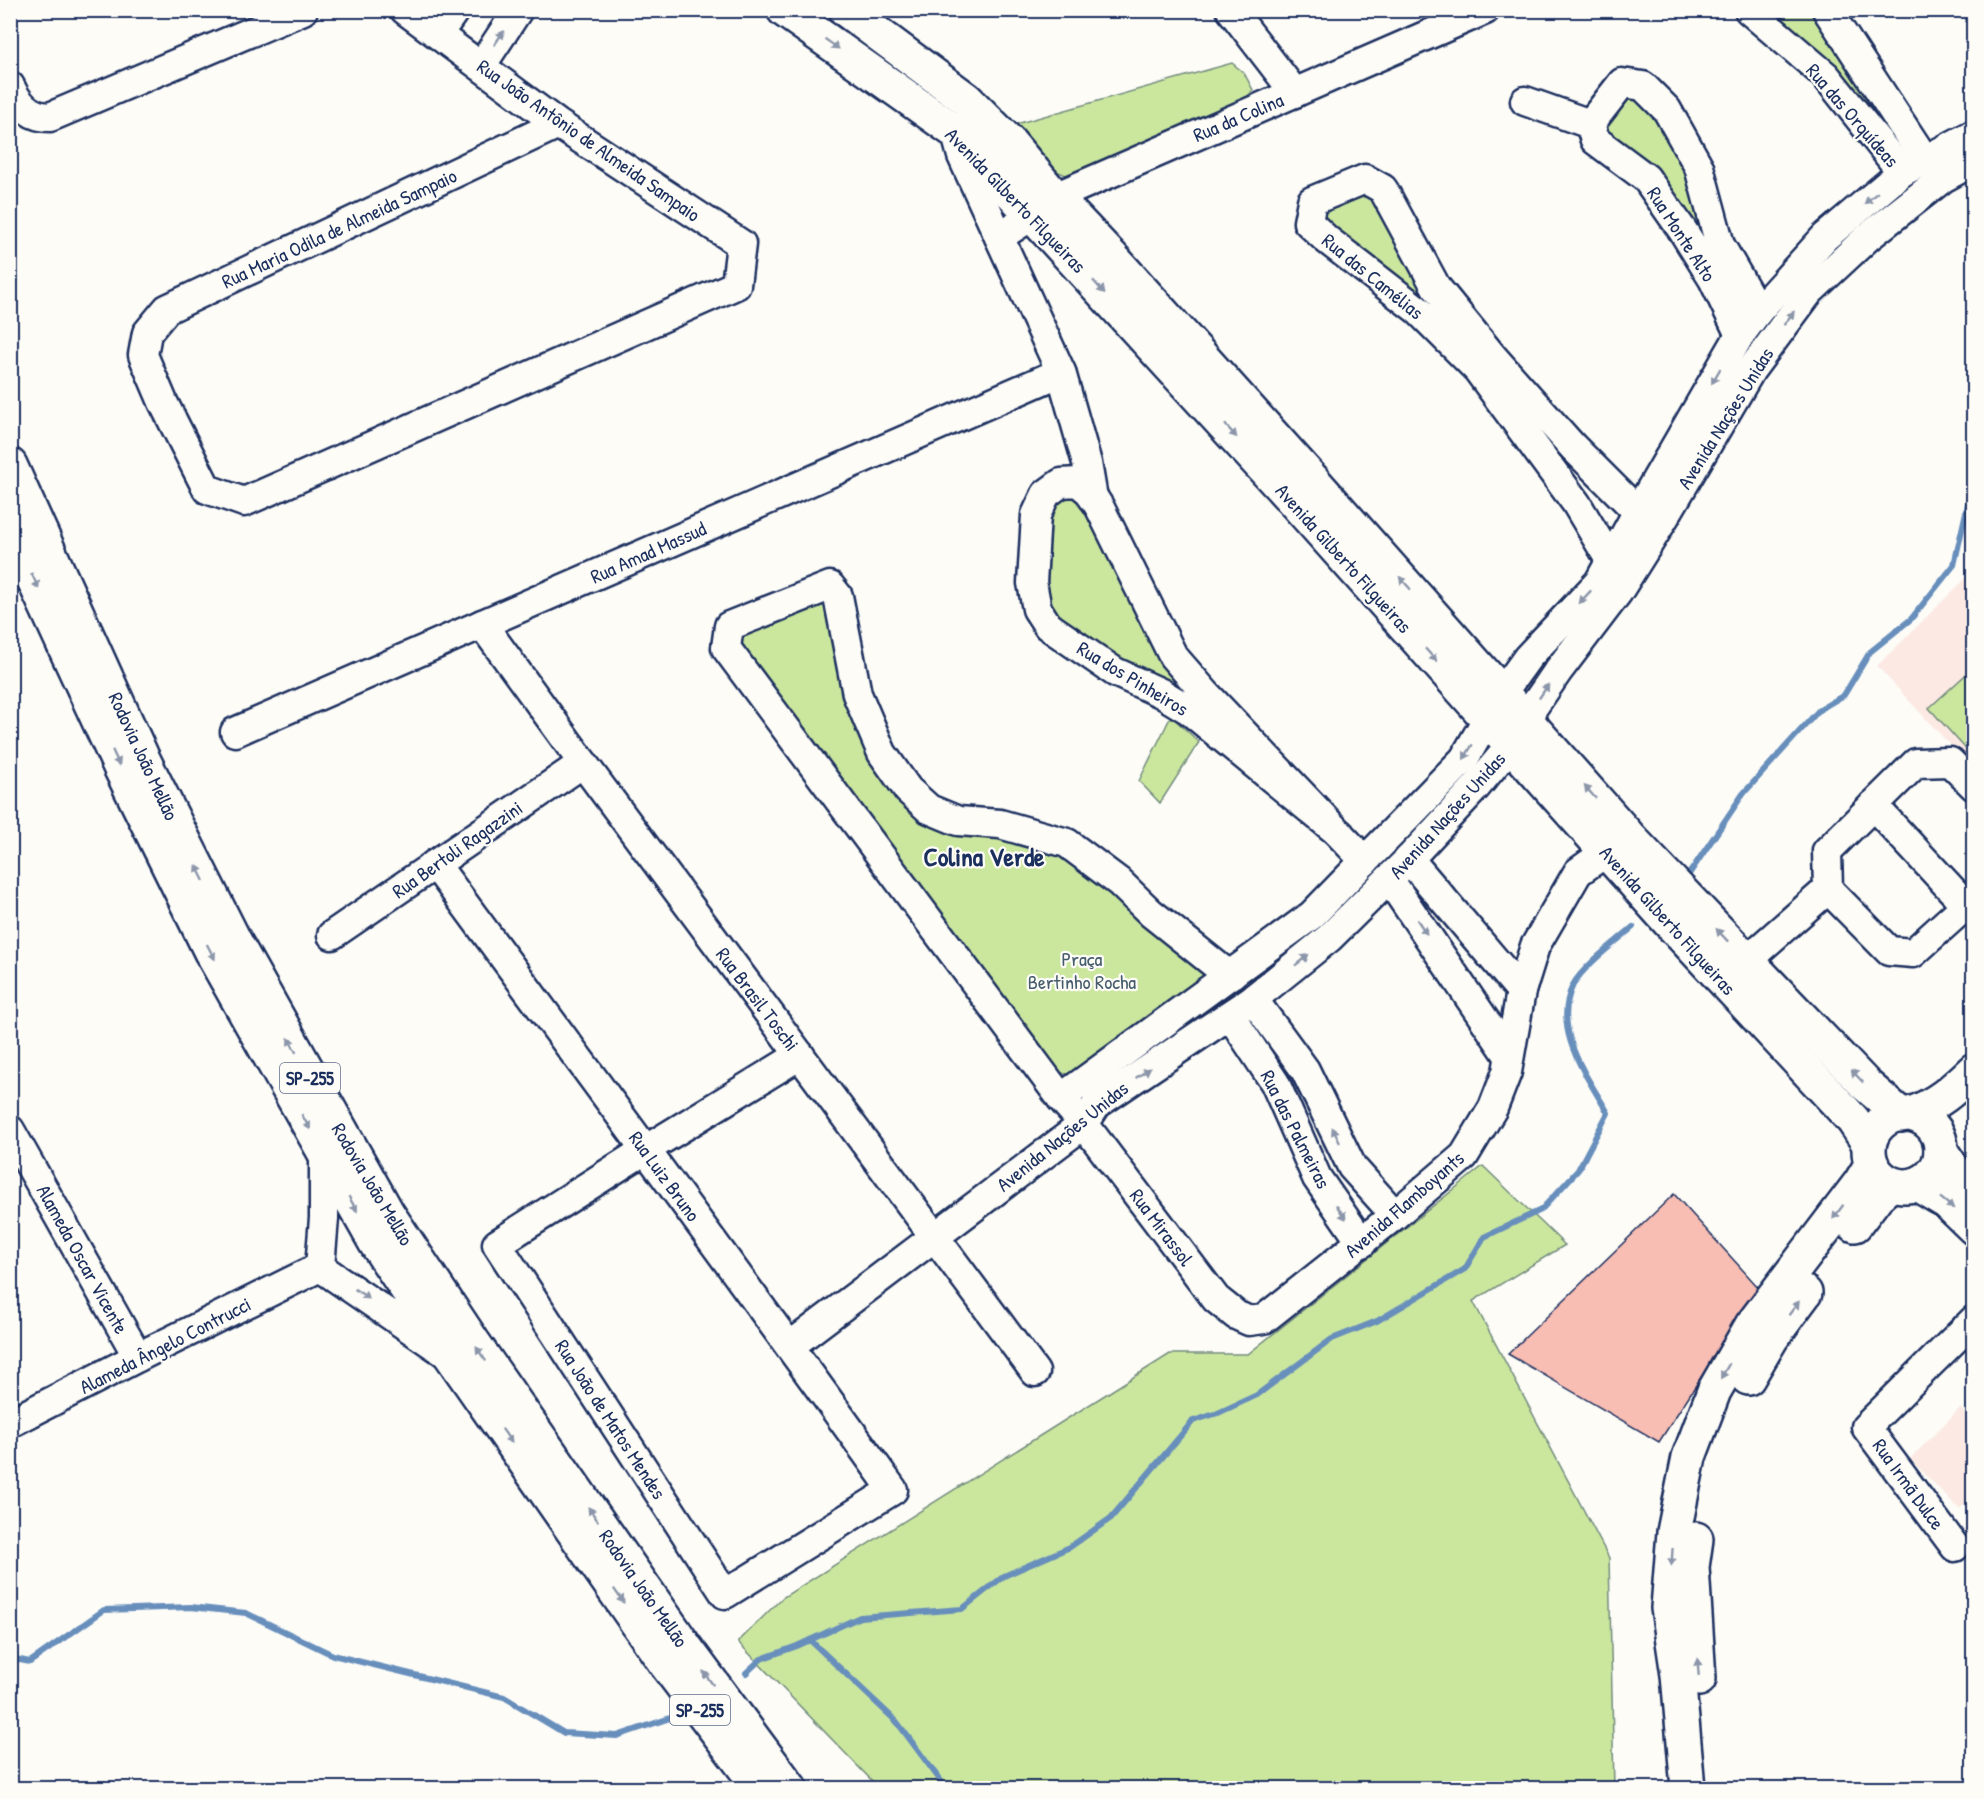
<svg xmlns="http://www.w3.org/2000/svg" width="1984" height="1799" font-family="'Patrick Hand',sans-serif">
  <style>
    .built { fill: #fce9e3 }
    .green { fill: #cbe79e; stroke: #738b7e; stroke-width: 1.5 }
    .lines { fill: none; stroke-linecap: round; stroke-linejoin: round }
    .stream { stroke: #688fbc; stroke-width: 6 }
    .building { fill: #f8bdb3; stroke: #1b2f5e; stroke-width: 1.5 }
    .minor-casing { stroke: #1b2f5e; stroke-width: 33 }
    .major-casing { stroke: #1b2f5e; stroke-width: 38 }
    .highway-casing { stroke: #1b2f5e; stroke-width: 38 }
    .minor { stroke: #fdfcf7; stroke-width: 28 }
    .major { stroke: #fdfcf7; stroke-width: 33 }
    .highway { stroke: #fdfcf7; stroke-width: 33 }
    .oneway { fill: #8c96aa }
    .labels { text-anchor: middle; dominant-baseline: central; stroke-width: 4.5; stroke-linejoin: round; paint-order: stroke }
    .shield { fill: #fdfcf7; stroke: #5f6c8c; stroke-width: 1.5 }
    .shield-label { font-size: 18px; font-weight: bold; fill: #1b2f5e }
    .street-label { font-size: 20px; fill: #1b2f5e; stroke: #fdfcf7 }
    .park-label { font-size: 20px; fill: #475d6e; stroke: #fdfcf7 }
    .district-label { font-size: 26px; font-weight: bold; fill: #1b2f5e; stroke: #fdfcf7 }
  </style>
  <rect width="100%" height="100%" fill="#fdfcf7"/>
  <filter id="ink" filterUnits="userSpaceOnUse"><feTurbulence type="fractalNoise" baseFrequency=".0167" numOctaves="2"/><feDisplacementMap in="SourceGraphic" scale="12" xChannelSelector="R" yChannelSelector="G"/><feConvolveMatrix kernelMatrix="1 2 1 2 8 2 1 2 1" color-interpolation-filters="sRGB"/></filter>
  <g filter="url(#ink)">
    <g class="built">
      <path d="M1973,571V770L1877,666Z"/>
      <path d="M1960,1408L1973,1423L1974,1498L1959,1509L1910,1459Z"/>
    </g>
    <g class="green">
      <path d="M1763,11H1815L1906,154Z"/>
      <path d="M1232,63L1244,73L1253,90L1243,102L1068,176L1047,167L1009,126Z"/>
      <path d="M1636,94L1658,114L1689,165L1713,261L1600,131L1625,95Z"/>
      <path d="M1359,190L1375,196L1445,317L1321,222L1323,207Z"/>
      <path d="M1077,487L1169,659L1280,778L1041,607L1050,497Z"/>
      <path d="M828,602L899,798L1066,852L1202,965L1204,985L1084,1071L1065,1074L1052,1069L739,648L744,630Z"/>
      <path d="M1973,668V757L1929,708Z"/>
      <path d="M1171,716L1199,742L1160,803L1139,781Z"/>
      <path d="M1483,1166L1565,1245L1473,1301L1609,1558L1614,1788H879L738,1642L782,1598L1170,1354H1248Z"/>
    </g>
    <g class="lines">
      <g class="stream">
        <path d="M1689,874L1743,794L1819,710L1844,695L1870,652L1911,619L1954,565L1969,499L1974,494"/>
        <path d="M810,1640L897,1722L946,1788"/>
        <path d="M10,1658L30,1662L104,1610L191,1607L246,1613L333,1655L504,1697L564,1733L617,1736L673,1717"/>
        <path d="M746,1673L761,1659L797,1646L860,1617L962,1609L1004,1576L1070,1547L1111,1518L1193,1421L1218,1413L1257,1395L1332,1339L1377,1321L1465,1269L1484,1237L1541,1210L1578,1170L1608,1113C1587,1076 1551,1030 1573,985C1582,967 1617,941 1633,927"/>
      </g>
    </g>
    <path class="building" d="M1674,1194L1759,1288L1659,1442L1508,1354Z"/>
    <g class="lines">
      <g class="minor-casing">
        <g id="minor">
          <path d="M405,10L558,124L741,244L736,285L244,502L207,489L163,402L143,355L147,333L167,309L558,124"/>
          <path d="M1231,10L1295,93"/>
          <path d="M1749,10L1826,76L1902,172"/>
          <path d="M1827,10L1925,160"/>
          <path d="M438,34L455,10"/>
          <path d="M481,66L518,10"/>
          <path d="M10,86C18,104 30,117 50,117L303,10"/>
          <path d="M1525,101L1590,124"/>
          <path d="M956,134L962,156L1061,372L1087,463L1093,498"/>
          <path d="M999,237L1033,215L1055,197L1485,10"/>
          <path d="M1740,335L1713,279L1683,231L1646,178L1595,140L1590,124L1622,83L1643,86L1667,110L1699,167L1720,245L1758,311"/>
          <path d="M1610,560L1576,503L1477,369L1419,311L1326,239L1308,222L1312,201L1365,179L1383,189L1436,287L1493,357L1573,447L1651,525"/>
          <path d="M482,624L583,763L1035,1372"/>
          <path d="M235,732L1061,372"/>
          <path d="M1974,786L1950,762L1916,763L1827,851L1828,889L1889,951L1913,953L1974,898"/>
          <path d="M1873,805L1966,905"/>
          <path d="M1340,834L1189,710L1161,693L1115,672L1048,626L1037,609L1032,583L1036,515L1046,494L1061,483L1078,482L1090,492L1100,508L1173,656L1207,695L1365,861"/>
          <path d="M1409,859L1521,991"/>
          <path d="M435,864C588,1072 743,1280 893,1490L725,1594L497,1244L645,1150L800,1055"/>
          <path d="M1389,879L1509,1056"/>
          <path d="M332,935L583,763"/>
          <path d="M1746,961L1828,889"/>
          <path d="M1232,974L1221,969L1151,913L1119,882L1067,843L1000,824L958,821L929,809L908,790L882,753L857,694L838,596L830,586L729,626L726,648L1061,1098L1084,1124L1216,1299L1236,1315L1249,1321L1264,1319L1395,1215L1464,1156L1493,1108L1507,1072L1521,991L1535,946L1578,872L1606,852L1627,841"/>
          <path d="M1253,999L1305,1070L1352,1167L1395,1215"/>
          <path d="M1230,1015L1275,1083L1317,1178L1362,1243"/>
          <path d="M1061,1098L1312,915L1464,759L1502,693L1528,657L1599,582L1637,513L1740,335L1758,311L1825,237L1902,172L1974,134"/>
          <path d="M10,1130L138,1357"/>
          <path d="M324,1153V1218L320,1267L447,1354"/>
          <path d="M790,1346L1084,1124L1097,1104L1253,999L1329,938L1409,859L1476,787L1511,745L1525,719L1558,671L1618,592L1657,530L1751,370L1809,292L1868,237L1943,178L1974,161"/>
          <path d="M10,1423L138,1357L320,1267"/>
          <path d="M1955,1547L1866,1427L1974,1320"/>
        </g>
      </g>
      <g class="major-casing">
        <g id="major">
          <path d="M784,10L956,132L1290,497L1671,924L1853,1120L1869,1144"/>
          <path d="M846,10L966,99L1009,142L1055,197L1111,256L1312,479L1631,839L1866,1085L1901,1115"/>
          <path d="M1911,1114C1938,1104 1953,1090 1974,1070"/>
          <circle cx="1905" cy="1150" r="36"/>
          <path d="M1941,1151L1958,1176L1974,1192"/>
          <path d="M1917,1184L1947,1202L1974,1228"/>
          <path d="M1855,1225L1877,1196L1891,1184"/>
          <path d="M1748,1378L1771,1339L1805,1293"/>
          <path d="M1696,1539L1692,1567L1699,1679"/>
          <path d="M1688,1788L1678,1675L1668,1608L1674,1532L1689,1457L1714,1391L1752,1325L1860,1183L1871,1165"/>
        </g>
      </g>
      <g class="highway-casing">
        <g id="highway">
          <path d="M10,465L143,759L234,940L388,1214L473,1342L686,1648L790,1788"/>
          <path d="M10,528L121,769L211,952L375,1242L452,1357L665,1663L760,1788"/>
        </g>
      </g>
      <use href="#minor" class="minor"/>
      <use href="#major" class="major"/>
      <use href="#highway" class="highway"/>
    </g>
    <defs><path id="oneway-solid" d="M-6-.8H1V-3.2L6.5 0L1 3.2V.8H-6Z" transform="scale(1.5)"/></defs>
    <g class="oneway">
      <use href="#oneway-solid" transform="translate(499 38) rotate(-56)"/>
      <use href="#oneway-solid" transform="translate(832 44) rotate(35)"/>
      <use href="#oneway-solid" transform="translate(1871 198) rotate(139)"/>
      <use href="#oneway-solid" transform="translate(1099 287) rotate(48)"/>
      <use href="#oneway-solid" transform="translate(1789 318) rotate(-53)"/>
      <use href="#oneway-solid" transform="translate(1716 376) rotate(120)"/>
      <use href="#oneway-solid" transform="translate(1231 431) rotate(48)"/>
      <use href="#oneway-solid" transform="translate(35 581) rotate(65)"/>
      <use href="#oneway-solid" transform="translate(1405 583) rotate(-132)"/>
      <use href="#oneway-solid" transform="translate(1585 597) rotate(133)"/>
      <use href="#oneway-solid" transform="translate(1431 655) rotate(48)"/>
      <use href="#oneway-solid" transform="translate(1544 691) rotate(-56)"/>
      <use href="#oneway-solid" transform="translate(1468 752) rotate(121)"/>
      <use href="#oneway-solid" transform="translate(116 758) rotate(65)"/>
      <use href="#oneway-solid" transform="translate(1590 792) rotate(-132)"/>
      <use href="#oneway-solid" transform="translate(200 873) rotate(-116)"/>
      <use href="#oneway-solid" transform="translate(1422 927) rotate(56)"/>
      <use href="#oneway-solid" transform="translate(1722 935) rotate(-133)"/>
      <use href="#oneway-solid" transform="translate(211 952) rotate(62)"/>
      <use href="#oneway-solid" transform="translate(1302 960) rotate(-39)"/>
      <use href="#oneway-solid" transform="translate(292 1045) rotate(-119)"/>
      <use href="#oneway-solid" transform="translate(1143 1073) rotate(-34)"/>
      <use href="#oneway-solid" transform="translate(1857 1076) rotate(-134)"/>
      <use href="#oneway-solid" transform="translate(306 1122) rotate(60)"/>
      <use href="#oneway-solid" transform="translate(1336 1135) rotate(-116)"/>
      <use href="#oneway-solid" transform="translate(1947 1203) rotate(39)"/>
      <use href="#oneway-solid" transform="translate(353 1204) rotate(60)"/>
      <use href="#oneway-solid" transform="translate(1341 1212) rotate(56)"/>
      <use href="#oneway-solid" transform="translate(1838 1212) rotate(127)"/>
      <use href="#oneway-solid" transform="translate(362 1294) rotate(34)"/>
      <use href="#oneway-solid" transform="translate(1794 1308) rotate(-53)"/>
      <use href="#oneway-solid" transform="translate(481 1354) rotate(-125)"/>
      <use href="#oneway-solid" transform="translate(1725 1371) rotate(120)"/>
      <use href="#oneway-solid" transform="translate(507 1436) rotate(55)"/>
      <use href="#oneway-solid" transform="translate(593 1514) rotate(-125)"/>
      <use href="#oneway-solid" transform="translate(1672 1557) rotate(94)"/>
      <use href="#oneway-solid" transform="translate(619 1596) rotate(55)"/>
      <use href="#oneway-solid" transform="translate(1698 1667) rotate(-95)"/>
      <use href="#oneway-solid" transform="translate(708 1678) rotate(-126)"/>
    </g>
  </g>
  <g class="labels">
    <g class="shield">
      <rect x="280" y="1063" width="60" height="30" rx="4.5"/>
      <rect x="670" y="1695" width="60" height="30" rx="4.5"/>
    </g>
    <g class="shield-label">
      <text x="310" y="1078">SP-255</text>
      <text x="700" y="1710">SP-255</text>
    </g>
    <g class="street-label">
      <text transform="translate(1853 115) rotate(49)">Rua das Orquídeas</text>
      <text transform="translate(1238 117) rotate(-23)">Rua da Colina</text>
      <text transform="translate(589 140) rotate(35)">Rua João Antônio de Almeida Sampaio</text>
      <text transform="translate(1016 200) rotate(46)">Avenida Gilberto Filgueiras</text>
      <text transform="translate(339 228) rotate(-25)">Rua Maria Odila de Almeida Sampaio</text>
      <text transform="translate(1682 234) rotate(57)">Rua Monte Alto</text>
      <text transform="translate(1373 276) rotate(39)">Rua das Camélias</text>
      <text transform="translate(1725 418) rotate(-58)">Avenida Nações Unidas</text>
      <text transform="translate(648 552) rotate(-24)">Rua Amad Massud</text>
      <text transform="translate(1344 558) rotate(48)">Avenida Gilberto Filgueiras</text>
      <text transform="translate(1133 678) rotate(31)">Rua dos Pinheiros</text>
      <text transform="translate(144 756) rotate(65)">Rodovia João Mellão</text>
      <text transform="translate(1447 815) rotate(-48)">Avenida Nações Unidas</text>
      <text transform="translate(457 849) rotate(-35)">Rua Bertoli Ragazzini</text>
      <text transform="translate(1668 920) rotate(48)">Avenida Gilberto Filgueiras</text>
      <text transform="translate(758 999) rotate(53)">Rua Brasil Toschi</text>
      <text transform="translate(1296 1129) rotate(63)">Rua das Palmeiras</text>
      <text transform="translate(1062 1136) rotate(-39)">Avenida Nações Unidas</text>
      <text transform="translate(665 1176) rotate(54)">Rua Luiz Bruno</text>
      <text transform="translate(373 1184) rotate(59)">Rodovia João Mellão</text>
      <text transform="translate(1404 1204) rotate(-41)">Avenida Flamboyants</text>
      <text transform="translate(1162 1227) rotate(53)">Rua Mirassol</text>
      <text transform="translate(83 1259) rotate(61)">Alameda Oscar Vicente</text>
      <text transform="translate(165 1345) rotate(-27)">Alameda Ângelo Contrucci</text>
      <text transform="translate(611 1419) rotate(57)">Rua João de Matos Mendes</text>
      <text transform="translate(1909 1484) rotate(54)">Rua Irmã Dulce</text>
      <text transform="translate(644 1588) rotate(55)">Rodovia João Mellão</text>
    </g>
    <g class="park-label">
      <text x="1082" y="958">Praça<tspan x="1082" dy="23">Bertinho Rocha</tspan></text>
    </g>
    <g class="district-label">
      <text x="984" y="856">Colina Verde</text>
    </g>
  </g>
  <rect width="1984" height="1799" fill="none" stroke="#fdfcf7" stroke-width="36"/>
  <rect x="18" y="18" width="1948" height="1763" fill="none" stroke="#1b2f5e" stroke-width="2" filter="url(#ink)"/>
</svg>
